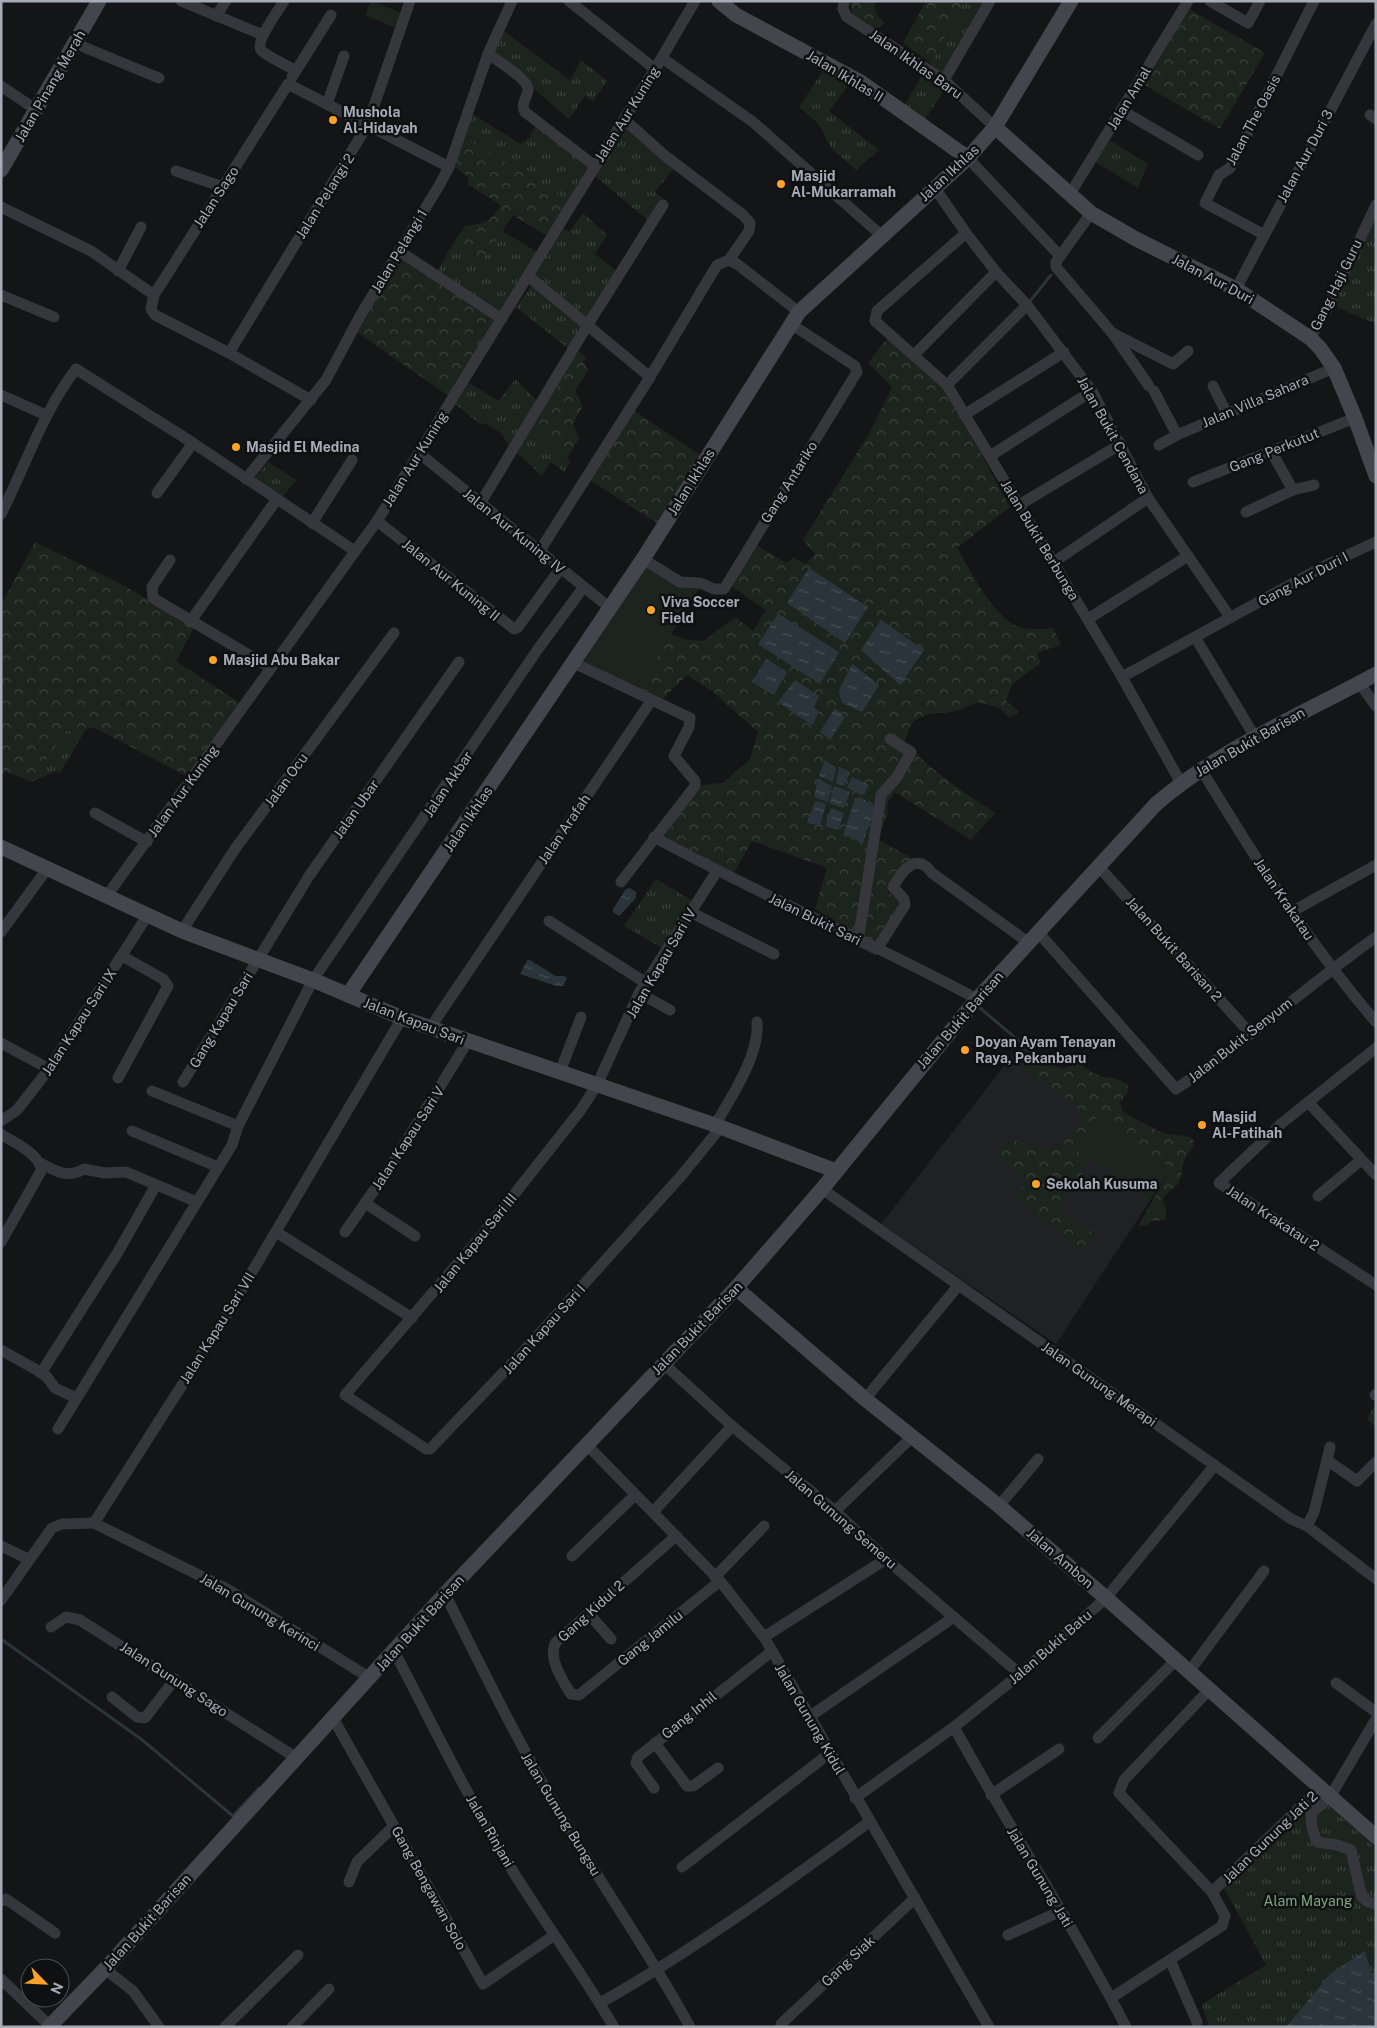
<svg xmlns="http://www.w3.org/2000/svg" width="1377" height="2028" font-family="'Public Sans',sans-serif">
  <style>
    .built { fill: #202124 }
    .grass { fill: url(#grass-tufts) }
    .forest { fill: url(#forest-crowns) }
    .garden { fill: #1c251d }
    .water { fill: url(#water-ripples) }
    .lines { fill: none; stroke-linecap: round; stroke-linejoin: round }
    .stream { stroke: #2a353b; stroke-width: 3 }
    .street { stroke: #35373c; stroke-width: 11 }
    .secondary { stroke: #43464c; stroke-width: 15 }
    .poi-dot { fill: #fba328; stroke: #0f1011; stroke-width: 2 }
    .labels { text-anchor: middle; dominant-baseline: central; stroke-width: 5; stroke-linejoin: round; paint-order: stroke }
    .street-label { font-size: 14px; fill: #a6acb7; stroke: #0f1011 }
    .poi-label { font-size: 14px; font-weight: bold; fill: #a6acb7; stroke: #0f1011; text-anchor: start }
    .park-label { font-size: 14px; fill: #7ca37c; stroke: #0f1011 }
  </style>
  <defs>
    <pattern id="grass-tufts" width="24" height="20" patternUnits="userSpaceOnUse" patternTransform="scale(1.25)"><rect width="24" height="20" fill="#1c251d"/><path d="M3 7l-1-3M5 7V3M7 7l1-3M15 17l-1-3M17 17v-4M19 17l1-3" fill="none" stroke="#3a423c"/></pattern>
    <pattern id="forest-crowns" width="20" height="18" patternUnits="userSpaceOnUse" patternTransform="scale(1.25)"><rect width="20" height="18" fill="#1c251d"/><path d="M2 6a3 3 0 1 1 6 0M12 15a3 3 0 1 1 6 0" fill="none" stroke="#3a423c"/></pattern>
    <pattern id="water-ripples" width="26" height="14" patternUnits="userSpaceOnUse" patternTransform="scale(1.25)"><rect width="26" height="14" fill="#2a353b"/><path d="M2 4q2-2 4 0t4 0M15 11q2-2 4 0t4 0" fill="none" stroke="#465055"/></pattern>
  </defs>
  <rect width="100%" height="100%" fill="#141516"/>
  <path class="built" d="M1022,1043L1179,1156L1056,1344L881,1224Z"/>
  <g class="grass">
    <path d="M965,1H986L943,73L930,67L931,63Z"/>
    <path d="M501,29L570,80L581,60L607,81L593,101L585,96L569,119L493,53Z"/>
    <path d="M824,69L850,83L829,111L879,150L856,170L831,148L818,123L799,107Z"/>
    <path d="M925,70L947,86L924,121L904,106Z"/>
    <path d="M473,114L520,144L529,138L536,125L588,166L567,202L533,178L463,138Z"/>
    <path d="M625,124L676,166L655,192L664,199L650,222L595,176Z"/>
    <path d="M1109,140L1148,164L1138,188L1095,162Z"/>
    <path d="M583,213L607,235L595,254L618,272L588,320L534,276L563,228L569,232Z"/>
    <path d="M1376,214V324L1334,306Z"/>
    <path d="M502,231L539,253L501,313L437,272L454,242L482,261Z"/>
    <path d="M532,285L584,326L570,350L516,307Z"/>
    <path d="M515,379L537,401L509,446L501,433L485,423L481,425L455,404L469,383L499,401Z"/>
    <path d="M531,429L571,461L564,472L551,462L542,476L517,453Z"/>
    <path d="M268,462L296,480L282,498L255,478Z"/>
    <path d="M86,729L60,773L56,771L31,782L66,731Z"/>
    <path d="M656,879L694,902L662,948L624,926Z"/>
    <path d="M1320,1798L1376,1848V2027H1209L1202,2004L1266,1965L1224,1888Z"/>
  </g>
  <g class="forest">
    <path d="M850,1H875C873,11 878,17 885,23L877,28L869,26L852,14Z"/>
    <path d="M926,1H965L931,63L903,43Z"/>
    <path d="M1189,9L1265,53L1220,129L1144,85Z"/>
    <path d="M463,138L488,151L555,192L567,202L547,236L513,215L482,261L454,242L465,226C486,223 489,223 501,205L467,184L469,178L455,167Z"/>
    <path d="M401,257L497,319L450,397L355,331Z"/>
    <path d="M888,337L946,390L1010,507L957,548C972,573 987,605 1011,623C1022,631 1041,629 1053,628L1061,645L1037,653L1041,663L1012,684L1006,701L1019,711L1010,718L998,707L977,702C972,704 965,709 959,710C932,717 911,707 905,743C932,771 963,792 995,813L971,840L895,792L888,802L887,817L877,839L912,858L887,891L903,905L876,946L815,909L827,868L752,841L732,876L660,837L700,785L723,783L750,759L758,732L713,692L687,675L661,701L637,690L671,634L684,639L703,641L735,617L753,631L766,610L729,585L754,544L787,563L793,557L805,564L815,554L803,540L870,432L892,387L868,363Z"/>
    <path d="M578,351L586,357L583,363L589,369L575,391L583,406L573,424L579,439L567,458L531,429Z"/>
    <path d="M633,410L702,456L660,525L588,479Z"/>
    <path d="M35,542L127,587L194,628L176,661L240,703L188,777L95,728L66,731L31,782L5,771L1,777V605Z"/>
    <path d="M1023,1051L1063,1069L1078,1062L1091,1072L1103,1077L1115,1078L1127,1084L1129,1090L1120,1103L1123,1112L1162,1133L1190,1137L1194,1141C1194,1149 1187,1153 1184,1161C1181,1170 1183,1175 1178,1184C1173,1190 1164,1193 1162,1201L1165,1205L1166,1220L1152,1221L1146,1226H1138L1171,1168L1097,1117L1074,1149L1089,1159L1088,1164L1058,1208L1095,1234L1083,1250L1014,1199L1028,1180L994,1155L1002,1142L1008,1139L1053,1150L1071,1136L1084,1116L1073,1104L1027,1071L1017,1058Z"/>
    <path d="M1376,1403V1428L1367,1419Z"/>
  </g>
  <g class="garden">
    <path d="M371,1L402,13L395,28L365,15Z"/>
    <path d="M647,566L700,587L637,690L585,662L584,658Z"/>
    <path d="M1097,1116L1171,1168L1150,1200L1074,1149Z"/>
  </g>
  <g class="water">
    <path d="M809,568L868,607L845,643L787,603Z"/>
    <path d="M778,614L839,652L820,684L758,644Z"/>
    <path d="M881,620L924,650L900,685L861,650Z"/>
    <path d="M766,659L787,672L774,695L752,682Z"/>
    <path d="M852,664L879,685L862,712L842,703L839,690Z"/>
    <path d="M795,680L819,696L814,707L819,712L812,725L778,702Z"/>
    <path d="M835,708L845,717L830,740L820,732Z"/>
    <path d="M825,760L836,768L833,782L819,776Z"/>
    <path d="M839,767L850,772L844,786L836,783Z"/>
    <path d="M852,777L869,785L864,795L847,788Z"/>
    <path d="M818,779L832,786L828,802L814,797Z"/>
    <path d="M834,786L850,792L844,808L829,803Z"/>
    <path d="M861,797L875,809L862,845L854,838L843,836L855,798Z"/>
    <path d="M815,801L826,804L820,825L807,823Z"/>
    <path d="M831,808L844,813L838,830L825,826Z"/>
    <path d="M630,888L636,892V898L619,916L613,912V909L626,889Z"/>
    <path d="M528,959L556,976H564L567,978L563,986H556L520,974Z"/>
    <path d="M1365,1951L1371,1973L1376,1972V2027H1286L1330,1974Z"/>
  </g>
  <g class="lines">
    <g class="stream">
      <path d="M1031,300L1051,275"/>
      <path d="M858,945L875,953"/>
      <path d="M980,1008L1019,1041"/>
      <path d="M1,1639L141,1739L233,1816L259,1788"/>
    </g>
    <g class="street">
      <path d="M181,1L263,35"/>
      <path d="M284,1C279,10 255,41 261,50C266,56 288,66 295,70"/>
      <path d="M569,1L655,69"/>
      <path d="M844,1L843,9L847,17L944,80L995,127"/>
      <path d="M1210,1L1248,23L1260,1"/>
      <path d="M216,16L226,1"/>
      <path d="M74,43L159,78"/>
      <path d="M488,54C497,60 529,80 528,90C527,99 520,103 525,112L595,166"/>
      <path d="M662,58L753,122L882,236"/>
      <path d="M292,77L331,15"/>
      <path d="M944,80L990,1"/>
      <path d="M1,86L35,109"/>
      <path d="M327,104L344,56"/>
      <path d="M1121,110L1198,155"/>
      <path d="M1370,115L1376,119"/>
      <path d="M624,119L664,155L743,215L750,223L749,231L729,260"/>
      <path d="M968,158L1060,256"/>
      <path d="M176,171L223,187"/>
      <path d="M934,187L966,233L996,272L1027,305L1092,391L1148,498L1230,617"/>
      <path d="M1070,194L1188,1"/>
      <path d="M1,207L91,251L154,295"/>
      <path d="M1091,213L1056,262V267L1113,334L1149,386"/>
      <path d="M966,233L877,311L875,321L947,385L1122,677L1181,783"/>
      <path d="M1263,234L1205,203L1219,175L1230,168L1314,1"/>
      <path d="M399,251L502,319"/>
      <path d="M118,271L141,227"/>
      <path d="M528,276L650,377"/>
      <path d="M1236,289L1376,24"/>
      <path d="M1,295L54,317"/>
      <path d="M1114,334L1173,364L1188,351"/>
      <path d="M1310,338L1327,309L1376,205"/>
      <path d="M229,353L367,126L410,1"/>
      <path d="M914,355L996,272"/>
      <path d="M947,385L1027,305"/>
      <path d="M1213,386L1227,414"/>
      <path d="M1154,391L1177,435"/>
      <path d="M1,395L46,415"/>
      <path d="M311,400L229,353L155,315L151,309L154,295L288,84L449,167"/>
      <path d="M964,415L1064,352"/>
      <path d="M1159,445L1177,435L1334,368"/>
      <path d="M1271,451L1293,490L1314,485"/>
      <path d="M419,453L610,608"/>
      <path d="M990,456L1092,391"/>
      <path d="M246,479L326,380L360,316L440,184L449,167L488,54L512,1"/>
      <path d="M1193,482L1355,418"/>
      <path d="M157,493L193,443"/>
      <path d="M480,504L587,326L663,205"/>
      <path d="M1019,505L1121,444"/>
      <path d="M1246,512L1293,490"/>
      <path d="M1,514C26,465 42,413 76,369L193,443L355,551"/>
      <path d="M377,521L514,629L518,627L560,569"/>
      <path d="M312,523L352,460"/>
      <path d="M539,552L650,377L717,265L729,260L737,264L799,312"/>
      <path d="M643,559L680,582L700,583L714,589H724L857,372L855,366L791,324"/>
      <path d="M170,560L152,587L153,598L271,668"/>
      <path d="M1054,562L1148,498"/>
      <path d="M1088,619L1188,556"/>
      <path d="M190,622L277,499"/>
      <path d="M1195,637L1255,737"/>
      <path d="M574,663L690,718L689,727L674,756L695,781V786L621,882"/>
      <path d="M1122,677L1326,565L1376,542"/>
      <path d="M1359,683L1376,706"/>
      <path d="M1201,769C1254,856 1309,944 1376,1022"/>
      <path d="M95,813L147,842"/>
      <path d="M654,837C760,895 871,942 977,999"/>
      <path d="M1098,866L1250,1033"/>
      <path d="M717,871L639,993L597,1085L580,1111L482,1235L345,1395L426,1449H430L523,1352L681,1176L721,1127"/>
      <path d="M106,897L377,521L655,69L695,1"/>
      <path d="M1293,911L1376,865"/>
      <path d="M690,912L774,954"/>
      <path d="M549,921L646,983"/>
      <path d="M182,931L235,849L394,633"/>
      <path d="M1,932L47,869"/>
      <path d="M1038,932L1176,1089C1245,1042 1307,986 1376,937"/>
      <path d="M858,941L881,795L897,777L911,752L890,739"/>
      <path d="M877,949L905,905L904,899L893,887C902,871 916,851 932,873L1029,943"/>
      <path d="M639,993L670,1010"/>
      <path d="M430,1028L651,701"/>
      <path d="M1,1043L49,1069"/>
      <path d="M1376,1048L1282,1123L1219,1183L1376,1285"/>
      <path d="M560,1072L581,1017"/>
      <path d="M118,1078L168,986L163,979L122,956"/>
      <path d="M183,1082L309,876L459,662"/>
      <path d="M152,1091L238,1126"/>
      <path d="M1308,1102L1376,1175"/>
      <path d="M1,1121L17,1110L49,1069L147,916"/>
      <path d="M715,1125C731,1098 760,1054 757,1022"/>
      <path d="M132,1131L218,1167"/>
      <path d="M1,1134C14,1143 41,1154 41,1171L1,1242"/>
      <path d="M40,1163C56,1171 67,1179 84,1169L105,1173L126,1172L197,1202"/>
      <path d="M822,1189L1291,1519L1307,1526L1376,1579"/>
      <path d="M1318,1196L1361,1160"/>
      <path d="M365,1203L415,1236"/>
      <path d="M276,1232L412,1318"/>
      <path d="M345,1232L391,1166L468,1041"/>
      <path d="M1,1350L35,1369L47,1377L55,1388L76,1398"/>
      <path d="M663,1363L732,1426L835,1511L886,1559L1020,1674"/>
      <path d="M41,1373L118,1252L156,1185"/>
      <path d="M1375,1395L1376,1394"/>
      <path d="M865,1399L958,1286"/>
      <path d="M58,1429L232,1145L238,1126L313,980L538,649L583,588"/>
      <path d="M586,1444L720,1581L764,1637L989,2027"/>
      <path d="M1327,1460L1330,1447"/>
      <path d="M999,1506L1038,1459"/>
      <path d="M835,1511L912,1437"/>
      <path d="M653,1512L732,1426"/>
      <path d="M94,1523L223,1321L402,1018"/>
      <path d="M94,1523L227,1589L370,1678"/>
      <path d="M1307,1526L1314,1512L1327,1460L1357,1481L1376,1462"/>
      <path d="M676,1536L556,1642C547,1658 563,1681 571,1694L579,1695L720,1581"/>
      <path d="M1,1546L28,1559"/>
      <path d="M572,1556L635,1495"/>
      <path d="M715,1577L764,1526"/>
      <path d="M445,1594C486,1677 527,1760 575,1839C613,1902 655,1962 690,2027"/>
      <path d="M1,1600L52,1528L62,1524L94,1523"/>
      <path d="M589,1614L611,1639"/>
      <path d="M51,1627L66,1617L80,1620L295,1757"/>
      <path d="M764,1637L886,1559"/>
      <path d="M394,1651C430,1719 463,1789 503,1855C538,1914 579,1968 614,2027"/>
      <path d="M1188,1673L1264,1571"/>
      <path d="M1336,1683L1376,1712"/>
      <path d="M1209,1690L1124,1780L1119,1793L1212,1892"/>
      <path d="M112,1697L137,1717L145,1718L175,1679"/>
      <path d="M809,1717L954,1617"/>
      <path d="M333,1718L483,1984L553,1936"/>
      <path d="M1376,1719L1330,1797L1311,1813L1312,1828L1317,1842L1337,1845L1351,1850L1362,1897L1368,1902L1376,1904"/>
      <path d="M954,1727C1009,1828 1073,1924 1126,2027"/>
      <path d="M1098,1738L1175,1661"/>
      <path d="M655,1743L687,1786H693L718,1768"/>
      <path d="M654,1788L636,1763L638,1757L771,1652"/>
      <path d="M991,1795L1059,1749"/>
      <path d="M855,1798L954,1727L1020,1674L1106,1598L1215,1465"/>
      <path d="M682,1867L830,1753"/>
      <path d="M349,1882L357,1862L394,1826"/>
      <path d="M1,1901L6,1899L55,1933"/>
      <path d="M1008,1935L1061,1911"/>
      <path d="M1170,1960L1197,2022"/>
      <path d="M105,1969L133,1991L159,2027"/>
      <path d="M1,1979L50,2026"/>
      <path d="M1111,1998L1222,1926L1225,1916L1212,1892L1320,1788"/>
      <path d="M600,2003C694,1950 782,1886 869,1822"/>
      <path d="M781,2024L915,1898"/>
      <path d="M225,2027L298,1955"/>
      <path d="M292,2027L329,1989"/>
    </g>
    <g class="secondary">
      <path d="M719,1L736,15L859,81L968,158"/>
      <path d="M995,127L1091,213L1136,239L1236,289L1310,338L1320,348L1334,368L1355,418L1376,476"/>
      <path d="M1,170L99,1"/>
      <path d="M1,847L182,931L313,980L402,1018L715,1125L836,1171"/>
      <path d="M348,995L643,559L799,312L968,158L995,127L1071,1"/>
      <path d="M736,1288L865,1399L999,1506L1106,1598L1376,1837"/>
      <path d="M49,2027L105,1969L445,1594L736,1288L822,1189L977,999L1156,804C1221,748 1301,715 1376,674"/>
    </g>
  </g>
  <g class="poi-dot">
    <circle cx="333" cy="120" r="5"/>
    <circle cx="781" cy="184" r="5"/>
    <circle cx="236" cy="447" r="5"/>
    <circle cx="651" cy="610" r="5"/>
    <circle cx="213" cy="660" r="5"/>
    <circle cx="965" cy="1050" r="5"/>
    <circle cx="1202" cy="1125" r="5"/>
    <circle cx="1036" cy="1184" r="5"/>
  </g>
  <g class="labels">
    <g class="street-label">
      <text transform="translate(916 64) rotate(35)">Jalan Ikhlas Baru</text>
      <text transform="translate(845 76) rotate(31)">Jalan Ikhlas II</text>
      <text transform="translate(50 86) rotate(-60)">Jalan Pinang Merah</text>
      <text transform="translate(1129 98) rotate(-59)">Jalan Amal</text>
      <text transform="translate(627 114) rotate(-58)">Jalan Aur Kuning</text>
      <text transform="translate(1253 120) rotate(-62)">Jalan The Oasis</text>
      <text transform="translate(1305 156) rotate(-62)">Jalan Aur Duri 3</text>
      <text transform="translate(949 173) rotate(-43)">Jalan Ikhlas</text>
      <text transform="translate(325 196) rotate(-58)">Jalan Pelangi 2</text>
      <text transform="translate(216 197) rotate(-57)">Jalan Sago</text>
      <text transform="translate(399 251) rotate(-59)">Jalan Pelangi 1</text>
      <text transform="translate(1213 279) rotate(28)">Jalan Aur Duri</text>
      <text transform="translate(1336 285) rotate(-64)">Gang Haji Guru</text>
      <text transform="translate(1255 401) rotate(-23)">Jalan Villa Sahara</text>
      <text transform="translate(1113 435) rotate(61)">Jalan Bukit Cendana</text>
      <text transform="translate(1274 450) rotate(-22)">Gang Perkutut</text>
      <text transform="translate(415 459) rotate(-58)">Jalan Aur Kuning</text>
      <text transform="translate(691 482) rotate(-58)">Jalan Ikhlas</text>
      <text transform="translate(789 482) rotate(-58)">Gang Antariko</text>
      <text transform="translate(514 531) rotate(39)">Jalan Aur Kuning IV</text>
      <text transform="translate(1040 540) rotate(59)">Jalan Bukit Berbunga</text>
      <text transform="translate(1303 579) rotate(-28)">Gang Aur Duri I</text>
      <text transform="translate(451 580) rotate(39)">Jalan Aur Kuning II</text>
      <text transform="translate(1250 742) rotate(-30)">Jalan Bukit Barisan</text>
      <text transform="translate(286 780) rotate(-54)">Jalan Ocu</text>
      <text transform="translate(448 784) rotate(-56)">Jalan Akbar</text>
      <text transform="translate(183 791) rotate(-54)">Jalan Aur Kuning</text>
      <text transform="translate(356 809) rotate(-55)">Jalan Ubar</text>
      <text transform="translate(468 819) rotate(-56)">Jalan Ikhlas</text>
      <text transform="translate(564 829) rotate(-56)">Jalan Arafah</text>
      <text transform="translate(1284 899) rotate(56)">Jalan Krakatau</text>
      <text transform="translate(815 919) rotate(26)">Jalan Bukit Sari</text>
      <text transform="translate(1174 949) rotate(48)">Jalan Bukit Barisan 2</text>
      <text transform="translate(661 963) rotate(-60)">Jalan Kapau Sari IV</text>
      <text transform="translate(221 1020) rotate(-59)">Gang Kapau Sari</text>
      <text transform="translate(960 1020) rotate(-49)">Jalan Bukit Barisan</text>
      <text transform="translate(414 1021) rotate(21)">Jalan Kapau Sari</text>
      <text transform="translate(79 1022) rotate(-57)">Jalan Kapau Sari IX</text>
      <text transform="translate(1240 1040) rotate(-38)">Jalan Bukit Senyum</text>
      <text transform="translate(408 1138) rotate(-57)">Jalan Kapau Sari V</text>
      <text transform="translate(1273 1218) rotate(33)">Jalan Krakatau 2</text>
      <text transform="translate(475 1243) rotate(-51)">Jalan Kapau Sari III</text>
      <text transform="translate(217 1328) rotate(-58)">Jalan Kapau Sari VII</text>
      <text transform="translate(697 1328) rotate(-46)">Jalan Bukit Barisan</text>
      <text transform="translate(544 1329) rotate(-48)">Jalan Kapau Sari I</text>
      <text transform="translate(1099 1384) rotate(35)">Jalan Gunung Merapi</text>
      <text transform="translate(841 1519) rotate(41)">Jalan Gunung Semeru</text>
      <text transform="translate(1060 1558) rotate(41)">Jalan Ambon</text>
      <text transform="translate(591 1611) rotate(-42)">Gang Kidul 2</text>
      <text transform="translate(260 1612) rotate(31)">Jalan Gunung Kerinci</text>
      <text transform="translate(420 1623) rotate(-48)">Jalan Bukit Barisan</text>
      <text transform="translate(650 1638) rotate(-39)">Gang Jamilu</text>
      <text transform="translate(1050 1647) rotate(-41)">Jalan Bukit Batu</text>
      <text transform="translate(174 1679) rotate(33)">Jalan Gunung Sago</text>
      <text transform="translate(689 1715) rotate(-39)">Gang Inhil</text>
      <text transform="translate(810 1719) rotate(60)">Jalan Gunung Kidul</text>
      <text transform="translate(561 1814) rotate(59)">Jalan Gunung Bungsu</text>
      <text transform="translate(490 1831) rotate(60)">Jalan Rinjani</text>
      <text transform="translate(1270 1837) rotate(-44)">Jalan Gunung Jati 2</text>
      <text transform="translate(1040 1877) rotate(59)">Jalan Gunung Jati</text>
      <text transform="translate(429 1888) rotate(61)">Gang Bengawan Solo</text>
      <text transform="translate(147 1922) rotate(-48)">Jalan Bukit Barisan</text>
      <text transform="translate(848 1961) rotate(-43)">Gang Siak</text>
    </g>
    <g class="poi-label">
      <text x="343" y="112">Mushola<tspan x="343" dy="16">Al-Hidayah</tspan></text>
      <text x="791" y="176">Masjid<tspan x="791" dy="16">Al-Mukarramah</tspan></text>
      <text x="246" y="447">Masjid El Medina</text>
      <text x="661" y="602">Viva Soccer<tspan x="661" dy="16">Field</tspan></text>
      <text x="223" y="660">Masjid Abu Bakar</text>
      <text x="975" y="1042">Doyan Ayam Tenayan<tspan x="975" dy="16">Raya, Pekanbaru</tspan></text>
      <text x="1212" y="1117">Masjid<tspan x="1212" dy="16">Al-Fatihah</tspan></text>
      <text x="1046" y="1184">Sekolah Kusuma</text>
    </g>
    <g class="park-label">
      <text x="1308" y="1901">Alam Mayang</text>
    </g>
  </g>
  <rect width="1377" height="2028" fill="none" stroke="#a6acb7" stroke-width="5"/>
  <g transform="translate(45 1983) rotate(114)"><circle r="24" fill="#0f1011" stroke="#4b4e53"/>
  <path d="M0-4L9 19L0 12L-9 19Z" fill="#fba328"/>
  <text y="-8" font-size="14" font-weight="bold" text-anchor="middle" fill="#a6acb7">N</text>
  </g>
</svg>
